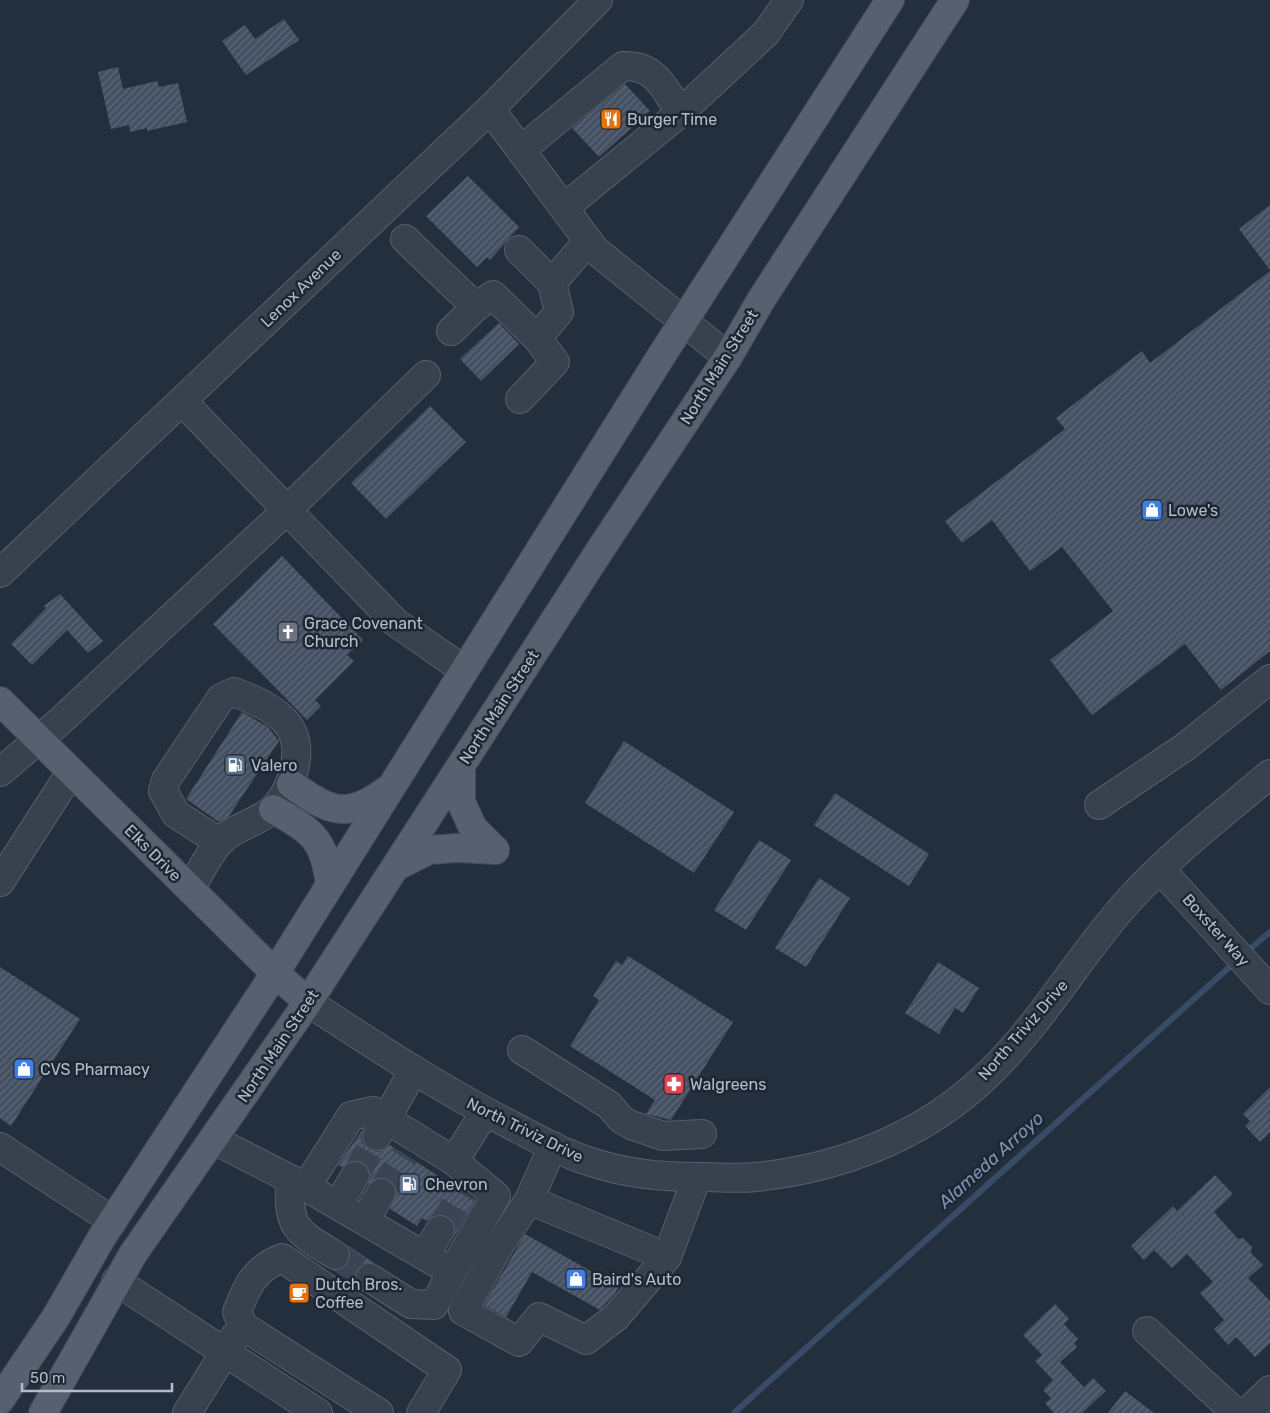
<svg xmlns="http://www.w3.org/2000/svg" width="1270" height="1413" font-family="Rubik,sans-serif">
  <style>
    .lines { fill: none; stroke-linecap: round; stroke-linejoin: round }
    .stream { stroke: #394c67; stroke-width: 6 }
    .building { fill: url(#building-hatch) }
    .minor-tunnel { stroke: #3a4453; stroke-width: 28; stroke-dasharray: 28 14; stroke-linecap: butt }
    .minor-casing { stroke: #565f6c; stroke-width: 30 }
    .major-casing { stroke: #414a57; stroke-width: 30 }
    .minor { stroke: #38414e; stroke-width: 28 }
    .major { stroke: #56606e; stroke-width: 28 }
    .labels { text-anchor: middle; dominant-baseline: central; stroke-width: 5; stroke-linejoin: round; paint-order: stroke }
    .poi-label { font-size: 16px; fill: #b4bcc9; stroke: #1d2633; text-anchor: start }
    .street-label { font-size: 16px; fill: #b4bcc9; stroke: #1d2633 }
    .water-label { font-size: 18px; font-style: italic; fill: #7c92b1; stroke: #1d2633 }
  </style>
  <defs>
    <pattern id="building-hatch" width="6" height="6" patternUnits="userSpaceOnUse" patternTransform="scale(1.25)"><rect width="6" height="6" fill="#455162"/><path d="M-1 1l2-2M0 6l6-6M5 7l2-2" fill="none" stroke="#5d6877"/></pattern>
  </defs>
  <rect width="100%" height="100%" fill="#242f3e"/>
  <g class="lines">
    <g class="stream">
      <path d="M1244,954L1270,932"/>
      <path d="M734,1413L1235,962"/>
    </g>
  </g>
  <g class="building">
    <path d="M284,19L299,40L246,75L222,41L245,25L255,39Z"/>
    <path d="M118,67L123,89L157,81L159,87L178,83L187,122L147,131V128L130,132L129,125L111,129L98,72Z"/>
    <path d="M625,84L650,111L599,157L572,128Z"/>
    <path d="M468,176L519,227L490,260L487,257L477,267L426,216Z"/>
    <path d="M1270,205V270L1239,229Z"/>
    <path d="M1270,271V651L1221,690L1185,644L1092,715L1050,660L1113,611L1062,547L1030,571L992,520L962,543L945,521L1065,429L1056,418L1142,351L1150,363Z"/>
    <path d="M499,323L519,344L481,381L460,359Z"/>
    <path d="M430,406L466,442L386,519L351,483Z"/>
    <path d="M282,556L363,640L347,655L354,661L315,700L321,706L307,720L213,624Z"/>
    <path d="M60,594L103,641L88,653L67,630L32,665L11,644L46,608L44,606Z"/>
    <path d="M242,712L268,727L279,741L229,816L219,822L186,799Z"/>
    <path d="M624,741L734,812L694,873L585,803Z"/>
    <path d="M835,793L929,854L909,886L814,825Z"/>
    <path d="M759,840L791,860L746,930L714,910Z"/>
    <path d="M819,878L850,898L806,967L775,948Z"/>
    <path d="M628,956L733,1022L671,1120L646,1114L655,1100L570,1046L599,1000L593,996L616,961L622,965Z"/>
    <path d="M938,962L979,988L963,1013L955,1008L939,1034L905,1013Z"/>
    <path d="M0,967L80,1019L11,1126L0,1118Z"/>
    <path d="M1270,1087V1132L1260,1142L1245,1126L1250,1121L1243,1114Z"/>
    <path d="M363,1129L361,1137L363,1144L369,1149L378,1152L390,1145L476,1200L453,1238L456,1230L453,1222L448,1217L440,1214L432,1217L427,1221L422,1218L417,1226L390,1209L397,1192L394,1185L389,1180L380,1177L368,1184L371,1176L368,1168L363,1163L355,1160L348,1162L342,1167L338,1165Z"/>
    <path d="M1215,1175L1233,1194L1214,1212L1238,1239L1243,1238L1252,1247L1251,1253L1263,1265L1248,1278L1270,1301V1343L1255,1357L1236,1337L1228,1345L1214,1329L1224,1320L1200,1293L1213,1282L1187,1254L1172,1268L1154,1250L1144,1260L1131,1246L1173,1206L1177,1211Z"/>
    <path d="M525,1234L619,1287L614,1295L600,1310L532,1272L506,1317L484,1305Z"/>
    <path d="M347,1245L374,1263L362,1264L355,1276L343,1268L349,1263L351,1256Z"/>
    <path d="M1055,1304L1069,1319L1064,1324L1078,1339L1074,1343L1077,1347L1060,1362L1084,1387L1093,1378L1106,1391L1082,1413H1054L1045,1403L1051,1398L1043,1390L1053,1380L1035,1361L1042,1355L1023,1335Z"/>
    <path d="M1125,1391L1154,1413H1108Z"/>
  </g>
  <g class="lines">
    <g class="minor-tunnel">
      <path d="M355,1176L377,1136"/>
      <path d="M381,1193L405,1155"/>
      <path d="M440,1230L463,1192"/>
      <path d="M335,1255L370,1278"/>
    </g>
    <g class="minor-casing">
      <g id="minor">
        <path d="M490,109L595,250L728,357"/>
        <path d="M521,150L623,66C655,64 665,89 680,113"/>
        <path d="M564,208L680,113L766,33L789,0"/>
        <path d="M405,239L476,307L493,295L537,338L559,312L552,283L588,241"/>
        <path d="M519,250L552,283"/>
        <path d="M451,331L476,307"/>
        <path d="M520,399L555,362L537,338"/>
        <path d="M182,401L395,622L464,670"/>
        <path d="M0,573L490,109L598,0"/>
        <path d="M0,772L57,724L288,509L426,375"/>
        <path d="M1099,805L1185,747L1270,679"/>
        <path d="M1161,870L1270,990"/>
        <path d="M0,882L71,772"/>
        <path d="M190,889C200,874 207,856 219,843C232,827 259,823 274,808C292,789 305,750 289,726C277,709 253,699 234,692L221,698L166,780L163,791L176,814L219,842"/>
        <path d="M308,1002C375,1046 442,1090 513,1126C536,1138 558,1151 582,1159C624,1174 659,1177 703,1177C720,1177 738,1179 755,1177C838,1169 921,1137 982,1080C1040,1027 1078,956 1130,899C1172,853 1223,814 1270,774"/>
        <path d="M522,1050L609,1105L621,1119L631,1125L663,1136L702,1134"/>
        <path d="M377,1136L413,1071"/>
        <path d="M214,1140L306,1187L452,1272L496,1196L454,1161L373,1111L351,1116L306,1187"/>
        <path d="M553,1146L529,1200L667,1257L697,1177"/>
        <path d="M0,1147L113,1221"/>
        <path d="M454,1161L485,1112"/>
        <path d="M290,1180C288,1228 295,1231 335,1255"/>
        <path d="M529,1200L499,1246L463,1311L519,1342L539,1317L586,1340L616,1317L667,1257"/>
        <path d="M338,1205L355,1176"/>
        <path d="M365,1221L381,1193"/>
        <path d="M425,1255L440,1230"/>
        <path d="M370,1278L411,1304L434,1305L452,1272"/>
        <path d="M116,1281L318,1413"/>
        <path d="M1147,1331L1236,1413"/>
        <path d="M187,1413L235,1336"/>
        <path d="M379,1413L243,1326L237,1312C247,1286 254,1269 282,1258L447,1370L421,1413"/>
        <path d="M1246,1413L1270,1390"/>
      </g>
    </g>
    <g class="major-casing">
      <g id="major">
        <path d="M0,701L275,973L308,1002"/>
        <path d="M461,766V802L473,828L495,850"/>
        <path d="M291,784C329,811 346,821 387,790"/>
        <path d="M273,809C312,832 324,837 330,885"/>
        <path d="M397,866L429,850L457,848L495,850"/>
        <path d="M0,1400L56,1317L102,1237L275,973L660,358L890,0"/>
        <path d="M43,1413L133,1254L308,1002L602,547L728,357L761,300L955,0"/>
      </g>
    </g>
    <use href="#minor" class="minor"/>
    <use href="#major" class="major"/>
  </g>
  <defs>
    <g id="restaurant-square" transform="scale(1.125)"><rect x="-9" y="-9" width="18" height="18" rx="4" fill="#e8710a" stroke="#1d2633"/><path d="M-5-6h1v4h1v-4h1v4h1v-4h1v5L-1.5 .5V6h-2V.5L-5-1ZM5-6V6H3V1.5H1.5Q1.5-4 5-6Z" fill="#fff"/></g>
    <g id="shop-square" transform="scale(1.125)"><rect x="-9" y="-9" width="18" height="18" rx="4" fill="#3f7fe0" stroke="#1d2633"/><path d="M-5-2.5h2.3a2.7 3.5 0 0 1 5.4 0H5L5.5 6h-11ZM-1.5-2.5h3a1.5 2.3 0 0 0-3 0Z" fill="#fff"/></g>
    <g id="church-square" transform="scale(1.125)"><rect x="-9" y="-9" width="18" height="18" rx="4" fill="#6b7280" stroke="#1d2633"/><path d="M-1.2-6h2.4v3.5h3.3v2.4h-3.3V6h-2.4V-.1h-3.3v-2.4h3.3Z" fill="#fff"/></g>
    <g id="fuel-square" transform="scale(1.125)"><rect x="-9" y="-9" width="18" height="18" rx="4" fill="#5c6f8a" stroke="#1d2633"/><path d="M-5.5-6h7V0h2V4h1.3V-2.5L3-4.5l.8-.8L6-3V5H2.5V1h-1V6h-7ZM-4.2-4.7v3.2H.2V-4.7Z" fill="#fff"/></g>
    <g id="pharmacy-square" transform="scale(1.125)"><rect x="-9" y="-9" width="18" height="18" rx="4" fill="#e0444e" stroke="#1d2633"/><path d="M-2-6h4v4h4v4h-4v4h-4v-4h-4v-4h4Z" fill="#fff"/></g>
    <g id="cafe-square" transform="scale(1.125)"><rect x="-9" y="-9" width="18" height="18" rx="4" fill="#e8710a" stroke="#1d2633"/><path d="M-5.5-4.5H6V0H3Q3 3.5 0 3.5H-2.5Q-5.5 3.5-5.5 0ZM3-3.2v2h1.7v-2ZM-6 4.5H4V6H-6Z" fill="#fff"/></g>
  </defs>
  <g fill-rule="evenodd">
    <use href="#restaurant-square" x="611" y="119"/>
    <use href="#shop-square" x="1152" y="510"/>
    <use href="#church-square" x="288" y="632"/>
    <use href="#fuel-square" x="235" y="765"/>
    <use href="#shop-square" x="24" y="1069"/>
    <use href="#pharmacy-square" x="674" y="1084"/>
    <use href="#fuel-square" x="409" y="1184"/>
    <use href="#shop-square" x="576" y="1279"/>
    <use href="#cafe-square" x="299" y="1293"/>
  </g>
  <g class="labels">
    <g class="poi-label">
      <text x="627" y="119">Burger Time</text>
      <text x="1168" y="510">Lowe's</text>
      <text x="304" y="623">Grace Covenant<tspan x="304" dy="18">Church</tspan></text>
      <text x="251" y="765">Valero</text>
      <text x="40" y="1069">CVS Pharmacy</text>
      <text x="690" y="1084">Walgreens</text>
      <text x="425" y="1184">Chevron</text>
      <text x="592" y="1279">Baird's Auto</text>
      <text x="315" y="1284">Dutch Bros.<tspan x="315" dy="18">Coffee</tspan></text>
    </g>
    <g class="street-label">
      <text transform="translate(301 288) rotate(-44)">Lenox Avenue</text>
      <text transform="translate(719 367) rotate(-58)">North Main Street</text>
      <text transform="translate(499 707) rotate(-57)">North Main Street</text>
      <text transform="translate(153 853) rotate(45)">Elks Drive</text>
      <text transform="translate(1216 930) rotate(48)">Boxster Way</text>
      <text transform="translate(1023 1030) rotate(-49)">North Triviz Drive</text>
      <text transform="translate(278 1046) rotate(-56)">North Main Street</text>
      <text transform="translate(525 1130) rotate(26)">North Triviz Drive</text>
    </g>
    <g class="water-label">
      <text transform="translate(991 1160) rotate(-42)">Alameda Arroyo</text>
    </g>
  </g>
  <path d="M22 1383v8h150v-8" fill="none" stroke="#b4bcc9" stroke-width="2.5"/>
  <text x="30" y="1383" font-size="15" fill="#b4bcc9" stroke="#1d2633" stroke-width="4" paint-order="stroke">50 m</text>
</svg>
